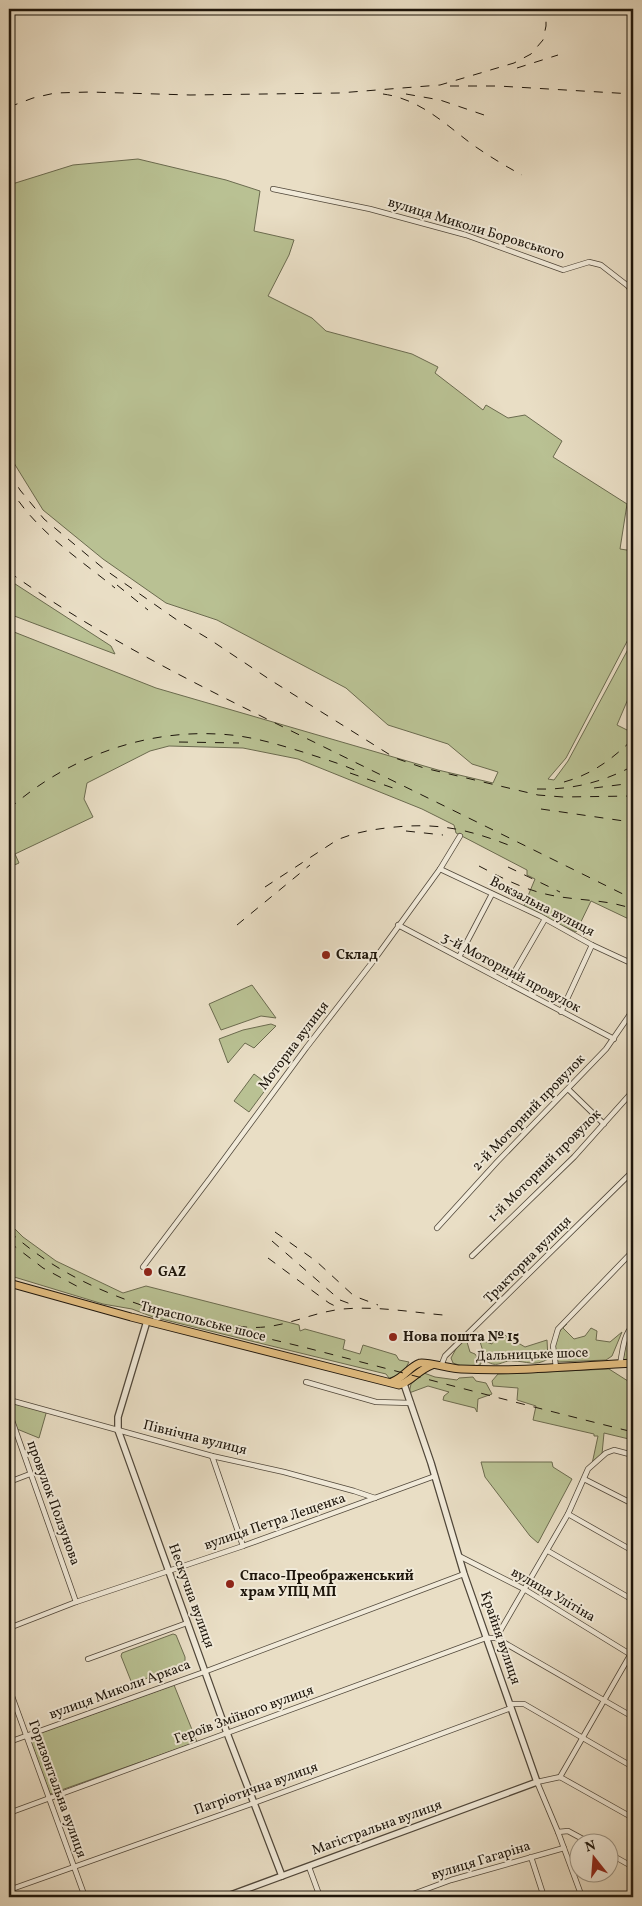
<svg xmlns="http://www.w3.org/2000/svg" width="642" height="1906" font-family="Vollkorn,serif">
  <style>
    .green { fill: #b9c193; stroke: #6b6b4f }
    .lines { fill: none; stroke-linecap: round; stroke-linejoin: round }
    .minor-casing { stroke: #50473a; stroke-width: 6 }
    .tertiary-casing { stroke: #50473a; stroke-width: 8 }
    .primary-casing { stroke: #1d150b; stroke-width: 9 }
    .minor { stroke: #f1ead9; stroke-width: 4.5 }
    .tertiary { stroke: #f1ead9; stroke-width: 5.5 }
    .primary { stroke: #e4bf82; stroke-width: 7 }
    .rail { stroke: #1d150b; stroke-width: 1; stroke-dasharray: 9 9; stroke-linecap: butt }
    .poi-dot { fill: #8f2418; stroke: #f1ead9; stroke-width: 2 }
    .labels { text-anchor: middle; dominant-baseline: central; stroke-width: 4; stroke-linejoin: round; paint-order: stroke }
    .street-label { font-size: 14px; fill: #1d150b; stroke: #f1ead9 }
    .poi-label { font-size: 14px; font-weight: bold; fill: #1d150b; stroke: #f1ead9; text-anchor: start }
  </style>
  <rect width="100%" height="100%" fill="#e9dec5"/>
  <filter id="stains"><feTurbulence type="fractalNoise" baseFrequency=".004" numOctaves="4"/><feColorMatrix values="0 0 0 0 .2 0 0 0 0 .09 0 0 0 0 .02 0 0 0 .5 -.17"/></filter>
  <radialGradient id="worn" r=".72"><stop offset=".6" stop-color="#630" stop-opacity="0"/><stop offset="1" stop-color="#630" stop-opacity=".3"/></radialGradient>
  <g class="green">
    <path d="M138,159L226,180L260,191L254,231L294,240L289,255L268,296L312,318L326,331L412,354L438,367L435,373L483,410L486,405L508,418L525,415L562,441L553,457L627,504L620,549L633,551V630L566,758L548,779L554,780L568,761L633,640V687L617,725L633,733V921L591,901L576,932L523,908L535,879L527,875V870L456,833L454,825L422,809L298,759L243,748L169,746L150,751L87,783L84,799L93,817L15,854L19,863L10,867L9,630L156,688L438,770L493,783L498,772L472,764L448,744L388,725L346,688L217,620L166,603L103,559L43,510L9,455V185L73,165Z"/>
    <path d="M9,580L111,646L115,654L9,614Z"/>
    <path d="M252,985L276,1018L261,1016L221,1030L209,1004Z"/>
    <path d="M271,1024L276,1026L254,1048L245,1043L228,1063L219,1039L243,1030Z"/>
    <path d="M254,1074L269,1085L249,1112L234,1101Z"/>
    <path d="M9,1223L23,1237L56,1261L123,1293L146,1286L299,1325L300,1331L305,1329L345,1340L343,1349L360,1354L363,1345L396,1355L399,1360L409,1362L402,1375L389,1378L386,1374L153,1317L132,1309L103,1304L11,1276L9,1271Z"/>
    <path d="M565,1323L567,1324L563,1328L574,1339L585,1336L591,1328L597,1331L596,1340L610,1342L622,1332L612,1356L606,1360L558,1362L554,1341Z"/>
    <path d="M496,1330L525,1347L547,1340L548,1359C535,1367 526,1361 513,1361C501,1360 499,1369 486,1361L477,1332L482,1336L486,1342L492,1344Z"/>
    <path d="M629,1333L633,1338V1361L623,1362L625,1341Z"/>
    <path d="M464,1341L467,1342L470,1352L475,1354L481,1363L480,1365L462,1366L453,1363L451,1358L457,1347Z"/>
    <path d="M609,1369L631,1383L633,1397V1440L604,1433L602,1454L592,1464L598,1436H594V1434L533,1420L536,1406L517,1400L518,1388L493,1386L492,1381L498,1374Z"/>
    <path d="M424,1373L435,1377L457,1380L459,1378L473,1377L476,1381L486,1383L492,1394L478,1399L477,1412L475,1408L443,1400L444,1396L449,1392L428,1386L409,1393L411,1384Z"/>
    <path d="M9,1400L47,1410L39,1438L17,1429L9,1405Z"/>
    <path d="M481,1462H552L553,1467L572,1479L538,1543L530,1536L485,1477Z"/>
    <path d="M173,1634L176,1635L185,1657V1662L182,1665L134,1683L131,1681L121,1656L122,1653Z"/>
    <path d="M174,1685L197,1742L50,1794L29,1737Z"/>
  </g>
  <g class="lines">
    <g class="minor-casing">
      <g id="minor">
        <path d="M273,189L370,209L466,235L563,270L589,262L601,265L628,286L633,293"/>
        <path d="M440,869L540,916L592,945L633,964"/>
        <path d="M398,925L614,1039"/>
        <path d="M459,957L492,894"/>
        <path d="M508,983L545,919"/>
        <path d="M561,1012L592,945"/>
        <path d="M568,1089L604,1124"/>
        <path d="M437,1228L497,1162L606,1049L633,1010"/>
        <path d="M472,1256L574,1157L633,1091"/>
        <path d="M143,1267L211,1177L306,1048L374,960L440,869L460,836"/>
        <path d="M620,1364C623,1350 623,1336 633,1325"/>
        <path d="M441,1366L445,1356L633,1171"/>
        <path d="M556,1367L553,1346L558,1329L633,1251"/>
        <path d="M306,1382L376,1402L411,1403"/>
        <path d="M9,1400L212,1456L284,1472L354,1491L375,1498"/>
        <path d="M9,1412L76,1602"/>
        <path d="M212,1456L243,1546"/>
        <path d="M584,1479L633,1504"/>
        <path d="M9,1482L30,1474"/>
        <path d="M568,1514L633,1551"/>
        <path d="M548,1551L633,1600"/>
        <path d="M459,1556L524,1589L633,1656"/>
        <path d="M9,1628L76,1602L243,1546L435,1476"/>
        <path d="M496,1638L633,1717"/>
        <path d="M88,1659L187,1623"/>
        <path d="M9,1688L85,1897"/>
        <path d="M509,1704H524L633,1767"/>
        <path d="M9,1742L204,1672L464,1574"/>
        <path d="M560,1777L537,1782L558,1832L582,1897"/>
        <path d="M560,1777L633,1650"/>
        <path d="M560,1777L633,1818"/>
        <path d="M9,1813L486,1638H496L568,1514L588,1469L606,1453L614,1450L633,1455"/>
        <path d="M558,1832L568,1831L592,1844"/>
        <path d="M610,1854L633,1867"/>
        <path d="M531,1857L544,1897"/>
        <path d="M309,1867L320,1897"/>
        <path d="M9,1890L254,1803L511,1708"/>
        <path d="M405,1897L451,1880L564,1848"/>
      </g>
    </g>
    <g class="tertiary-casing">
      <g id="tertiary">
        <path d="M147,1321L118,1417V1430L227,1733L282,1876"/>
        <path d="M225,1897L537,1782L464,1574L431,1463L404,1384"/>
      </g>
    </g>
    <g class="primary-casing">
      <g id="primary">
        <path d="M9,1283L131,1317L399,1385C411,1382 418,1370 432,1365"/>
        <path d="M392,1382C405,1377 410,1366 420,1363C424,1361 452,1369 461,1369C518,1372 576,1366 633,1363"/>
      </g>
    </g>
    <use href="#minor" class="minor"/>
    <use href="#tertiary" class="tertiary"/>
    <use href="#primary" class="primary"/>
    <g class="rail">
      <path d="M517,68L558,55"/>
      <path d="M450,86H498L633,94"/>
      <path d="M383,94C420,99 445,124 473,145C489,156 505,166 522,175"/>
      <path d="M406,94L440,100L487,116"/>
      <path d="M9,107L33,98L55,93L90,92L190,95L339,93L440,85L514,63L531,54L543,40L546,26V9"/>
      <path d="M9,472L20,490L44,519L104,569L177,620L209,639L272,681L395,758L424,768L538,795L563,797L633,796"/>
      <path d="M9,486C33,529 78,558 115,588"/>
      <path d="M9,572C107,642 214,693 322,746C426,797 530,848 633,899"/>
      <path d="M117,585L148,610"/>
      <path d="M179,742L239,743"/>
      <path d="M350,773L393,788"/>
      <path d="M564,782C593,774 612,759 633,739"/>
      <path d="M594,788L633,783"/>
      <path d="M537,789C572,790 603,782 633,766"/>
      <path d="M9,809C65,759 142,730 217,734C248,735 277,744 306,753C324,759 342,764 359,772"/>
      <path d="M541,809L631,822"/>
      <path d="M406,831L443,835"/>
      <path d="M479,866C502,878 525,890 550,895C578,901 606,899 633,909"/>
      <path d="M508,867L560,892"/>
      <path d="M265,887L337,840C353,833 370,830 386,828C435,822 465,828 511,846"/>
      <path d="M237,925L310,865"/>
      <path d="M9,1231C90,1306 204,1322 307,1348C416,1376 524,1405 633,1432"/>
      <path d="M275,1232L316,1261L354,1296L378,1305"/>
      <path d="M272,1241L340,1300L356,1306"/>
      <path d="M9,1242L43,1268L84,1290"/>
      <path d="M268,1258L329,1303L341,1309"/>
      <path d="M238,1326C278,1333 305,1313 343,1309C377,1306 410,1312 443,1315"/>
    </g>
  </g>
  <g class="poi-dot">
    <circle cx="326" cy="955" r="5"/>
    <circle cx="148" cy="1272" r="5"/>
    <circle cx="393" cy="1337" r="5"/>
    <circle cx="230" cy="1584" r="5"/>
  </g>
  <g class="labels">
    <g class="street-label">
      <text transform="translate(476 229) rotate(17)">вулиця Миколи Боровського</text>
      <text transform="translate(542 907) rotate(27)">Вокзальна вулиця</text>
      <text transform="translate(511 973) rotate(28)">3-й Моторний провулок</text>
      <text transform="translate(294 1046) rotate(-53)">Моторна вулиця</text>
      <text transform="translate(529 1113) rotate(-46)">2-й Моторний провулок</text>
      <text transform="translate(545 1166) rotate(-45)">1-й Моторний провулок</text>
      <text transform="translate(528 1260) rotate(-45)">Тракторна вулиця</text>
      <text transform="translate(203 1322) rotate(14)">Тираспольське шосе</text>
      <text transform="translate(532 1355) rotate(-2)">Дальницьке шосе</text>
      <text transform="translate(195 1438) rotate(14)">Північна вулиця</text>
      <text transform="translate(53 1503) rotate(70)">провулок Ползунова</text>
      <text transform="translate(275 1522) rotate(-19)">вулиця Петра Лещенка</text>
      <text transform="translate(553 1595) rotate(30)">вулиця Улітіна</text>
      <text transform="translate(191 1596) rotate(70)">Нескучна вулиця</text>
      <text transform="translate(500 1638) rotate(71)">Крайня вулиця</text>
      <text transform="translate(120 1690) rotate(-20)">вулиця Миколи Аркаса</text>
      <text transform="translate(244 1715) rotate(-20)">Героїв Зміїного вулиця</text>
      <text transform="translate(57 1789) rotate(70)">Горизонтальна вулиця</text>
      <text transform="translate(256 1789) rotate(-20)">Патріотична вулиця</text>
      <text transform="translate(377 1828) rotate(-20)">Магістральна вулиця</text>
      <text transform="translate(481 1861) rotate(-17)">вулиця Гагаріна</text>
    </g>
    <g class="poi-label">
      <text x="336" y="955">Склад</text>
      <text x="158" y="1272">GAZ</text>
      <text x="403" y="1337">Нова пошта № 15</text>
      <text x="240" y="1576">Спасо-Преображенський<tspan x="240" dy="16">храм УПЦ МП</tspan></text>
    </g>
  </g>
  <rect width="642" height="1906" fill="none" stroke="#e9dec5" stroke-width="30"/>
  <rect x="10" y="10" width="622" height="1886" fill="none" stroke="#1d150b" stroke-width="2.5"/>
  <rect x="15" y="15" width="612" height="1876" fill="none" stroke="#1d150b"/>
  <g transform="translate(594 1858) rotate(343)"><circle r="24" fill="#f1ead9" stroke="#9c9587"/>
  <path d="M0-4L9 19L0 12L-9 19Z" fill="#8f2418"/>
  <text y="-8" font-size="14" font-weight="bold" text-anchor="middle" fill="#1d150b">N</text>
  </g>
  <rect width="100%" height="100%" filter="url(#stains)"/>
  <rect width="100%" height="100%" fill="url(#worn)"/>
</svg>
